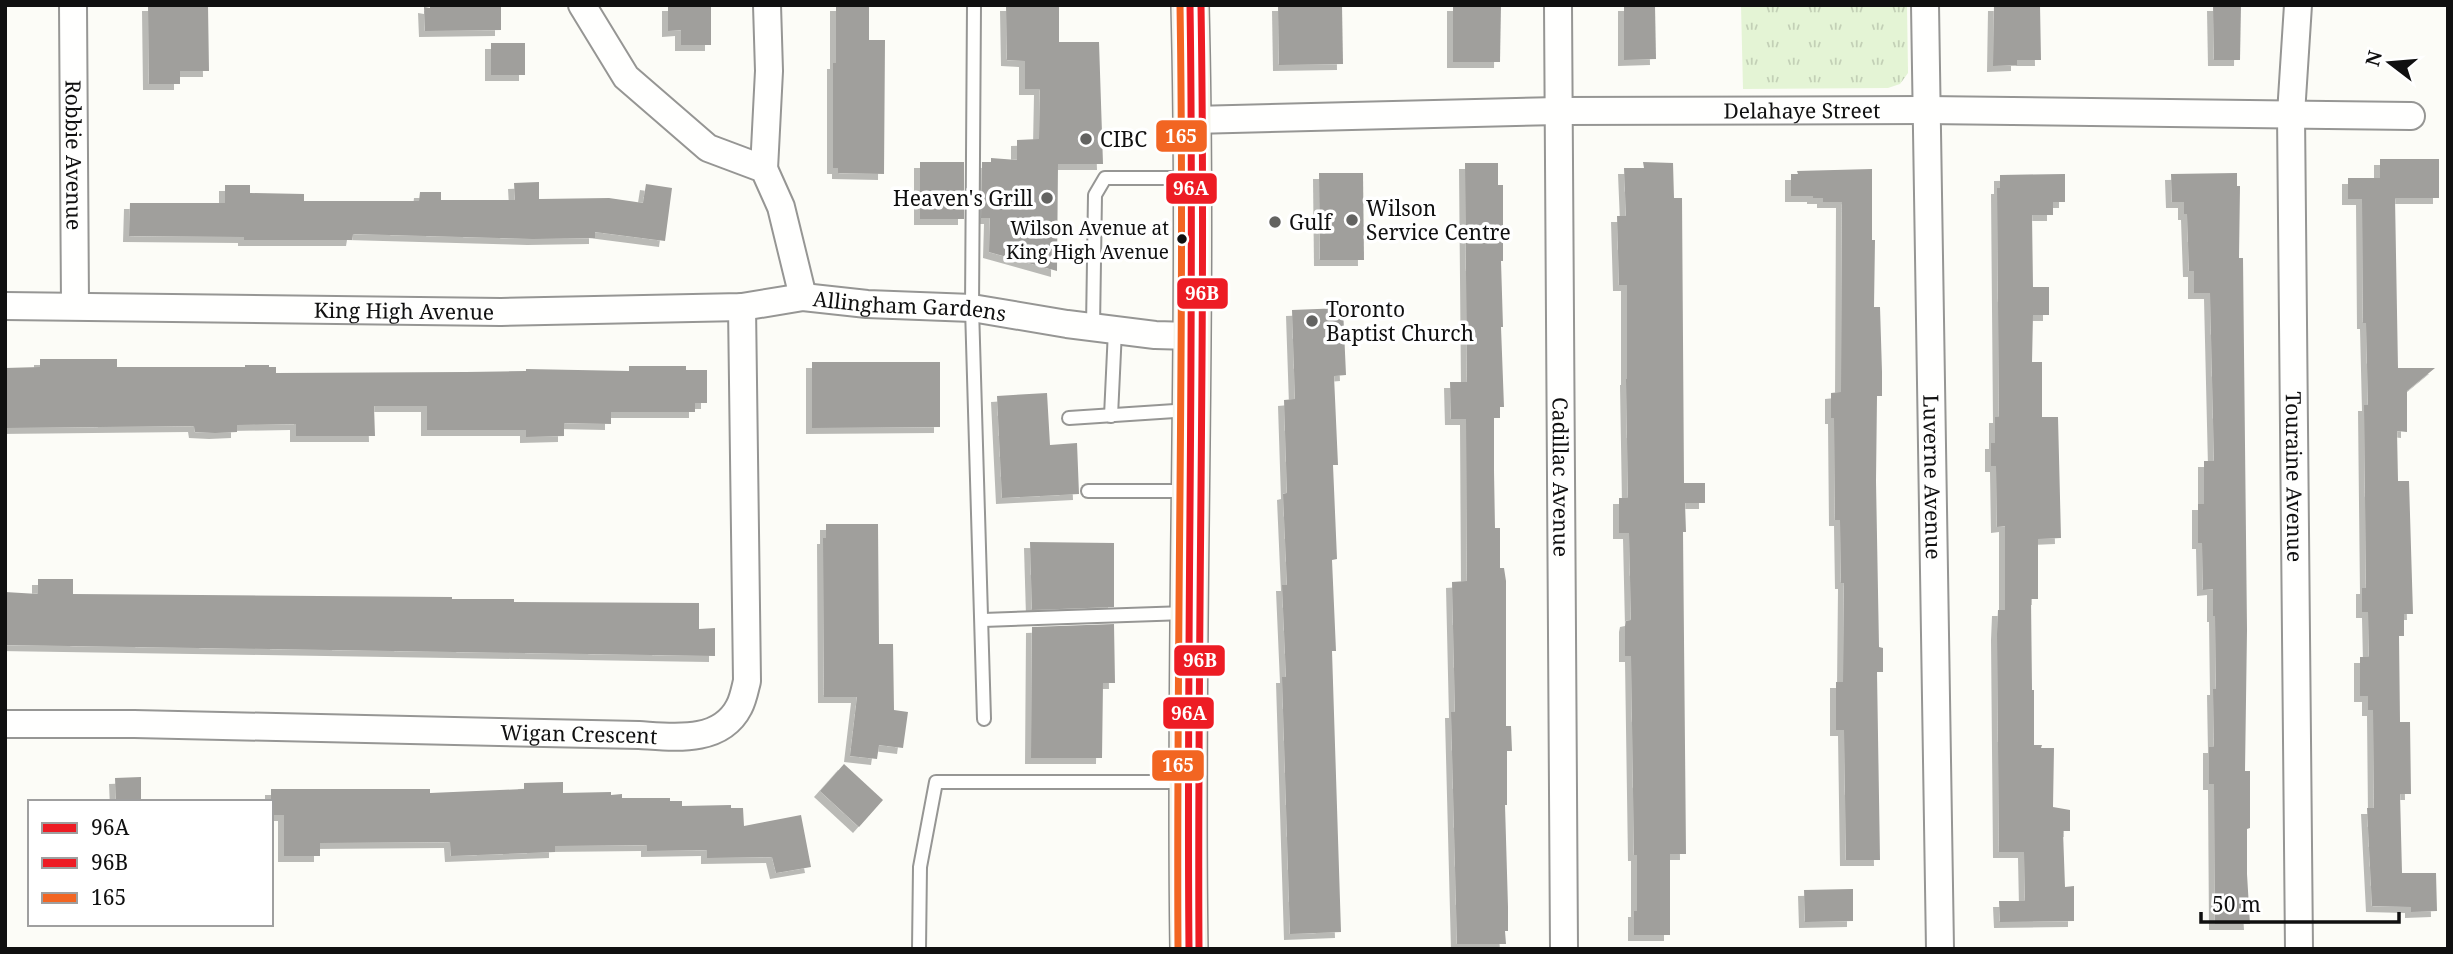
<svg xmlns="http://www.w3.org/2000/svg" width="2453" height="954" font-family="'Noto Serif',serif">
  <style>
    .park { fill: url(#park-tufts) }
    .building { fill: #a09f9c; filter: url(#shadow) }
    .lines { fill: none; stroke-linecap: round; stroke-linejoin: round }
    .service-casing { stroke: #969694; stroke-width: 16 }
    .minor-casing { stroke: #969694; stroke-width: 30 }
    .secondary-casing { stroke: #8d8d8b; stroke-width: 40 }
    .service { stroke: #fffffe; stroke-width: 12 }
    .minor { stroke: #fffffe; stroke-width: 26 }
    .secondary { stroke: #f6f5eb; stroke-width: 37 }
    .bus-1-casing { stroke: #fff; stroke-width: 12 }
    .bus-2-casing { stroke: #fff; stroke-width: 12 }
    .bus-3-casing { stroke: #fff; stroke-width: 12 }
    .bus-1 { stroke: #ed1c24; stroke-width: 7 }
    .bus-2 { stroke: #ed1c24; stroke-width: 7 }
    .bus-3 { stroke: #f26522; stroke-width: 7 }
    .poi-dot { fill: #636361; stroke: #fff; stroke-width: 2.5 }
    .bus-dot { fill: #101010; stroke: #fff; stroke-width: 2.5 }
    .labels { text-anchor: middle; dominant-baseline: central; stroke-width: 7; stroke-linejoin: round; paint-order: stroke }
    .bus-label { font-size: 19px; fill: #101010; stroke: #fff; text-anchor: end }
    .street-label { font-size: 21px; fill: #101010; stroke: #fff }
    .poi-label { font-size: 21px; fill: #101010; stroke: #fff; text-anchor: start }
    .line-badge { stroke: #fff; stroke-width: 2.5 }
    .badge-label { font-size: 19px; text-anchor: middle; font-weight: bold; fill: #fff }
  </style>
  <defs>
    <pattern id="park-tufts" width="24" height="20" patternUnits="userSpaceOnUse" patternTransform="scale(1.75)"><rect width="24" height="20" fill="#e4f4d5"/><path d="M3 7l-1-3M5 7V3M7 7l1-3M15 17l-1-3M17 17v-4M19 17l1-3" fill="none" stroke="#c3d0b6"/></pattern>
    <filter id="shadow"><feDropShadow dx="-6" dy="6" stdDeviation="0" flood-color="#0004"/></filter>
  </defs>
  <rect width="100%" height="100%" fill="#fcfcf7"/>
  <path class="park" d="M1741,5H1907L1908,73L1900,84L1888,88L1743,89Z"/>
  <g class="building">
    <path d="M148,5H208L209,71H180V84H149Z"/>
    <path d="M430,5H501V30L425,31L424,7L430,8Z"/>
    <path d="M668,5H711V45H681V30L668,31Z"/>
    <path d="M836,5H869V40H885L884,174L838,173V168H833V63H836Z"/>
    <path d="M1006,5H1059V42H1099L1103,164H1058L1057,271L989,252L990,218H981L982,162H991V158L1017,160V140L1039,139L1040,89H1025V61L1007,60Z"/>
    <path d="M1278,5H1342L1343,64L1279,65Z"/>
    <path d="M1453,5H1501L1500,62H1453Z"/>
    <path d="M1624,5H1655L1656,59L1624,60Z"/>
    <path d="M1994,5H2040L2041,60H2017V65L1993,66Z"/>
    <path d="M2213,5H2241L2240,60H2214Z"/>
    <rect x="491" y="43" width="34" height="32"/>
    <path d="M2380,159H2439V198H2395L2398,368H2435L2407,391V432L2397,431L2398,481H2409L2413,614H2404V636H2399L2400,722H2410L2411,794H2400L2402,873H2436L2437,911L2411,912V907L2372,906L2367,808H2374L2373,710H2368V696H2360V657H2369L2368,612H2362V588H2366L2364,405H2368L2366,323H2363L2362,199H2348V178H2380Z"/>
    <rect x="920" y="162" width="44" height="57"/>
    <path d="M1643,162L1673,163L1674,198H1682L1684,483H1705V503H1685L1686,532H1683L1686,854H1670V935H1634V911H1637V855H1634L1631,656H1625V626L1626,621L1631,620L1629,533H1619V498H1628L1626,379H1627V285H1619L1617,216H1626L1624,168H1644Z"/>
    <path d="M1465,163H1498V185H1503V261H1501L1503,327H1501L1504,407H1500V418H1494V471L1495,528H1500V568H1504L1506,581V726H1511L1512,751H1507V805H1505L1508,907V931H1505L1506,944H1457L1452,751L1451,712H1455L1452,582L1467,581L1466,419H1451L1450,382H1467Z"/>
    <path d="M1872,169V240H1875L1874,307H1880L1882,372V396H1877L1876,481L1879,647L1883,648V672H1877L1880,860H1846L1844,730H1836V682H1843L1844,583H1841L1840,520H1835L1834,418H1831V393L1841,392L1842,202H1823V198H1813V196H1791V174H1798L1797,171Z"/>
    <path d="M1319,173H1363L1364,260H1320Z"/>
    <path d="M2237,173V186H2240L2239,258H2243L2247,630L2245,771H2250V828L2247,829V874L2250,924H2215L2214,784H2209V747H2214L2213,689H2216L2215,616H2213V589L2203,590L2202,543H2198V504H2204V461H2214L2210,293H2194V271H2189L2187,214H2184V202H2172L2171,174Z"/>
    <path d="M2065,174V202H2053V215H2032L2033,287H2049V315H2033L2032,362H2042V417H2058L2061,538L2038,539V599H2031L2032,690H2034V745H2042L2041,748H2054L2053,807L2070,810V831H2063L2065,887L2074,886V921L2000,922L1999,901H2025L2024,852H1999L1997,634L1998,610H2005V526L1997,527L1996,466H1991V443H1995V417H1999L1997,188H2000V175Z"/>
    <path d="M539,182V199L609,198L643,203L646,184L672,188L665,241L595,232V238L533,239L353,234L352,240H244V237L129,236L130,203H225V185H250V193L304,194V201H419L420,192H441V200H515L514,183Z"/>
    <path d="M1343,308L1346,375L1334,376L1338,465H1333L1337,559L1332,560L1336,651H1332L1341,932L1290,934L1282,677H1286L1282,585H1287L1283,494L1287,493L1284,400L1295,399L1292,310Z"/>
    <path d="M40,359H117V367H245V365H269V367H276V373L466,372L526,371V369L629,371V366H686V370H707V403H695V412H611V424L564,423V436L526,437V430H427V406H374L375,436H296V424L237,425V432L215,433L195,432L194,426L5,428V368L40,367Z"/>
    <path d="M812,362H940V427L812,428Z"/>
    <path d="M1047,393L1050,445L1077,443L1079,494L1002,498L997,396Z"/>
    <path d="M826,524H878L879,644H893L894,710L908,712L903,748L879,745L877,759L850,756L857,697H824L823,538H826Z"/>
    <path d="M1030,542L1114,543V607L1032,610Z"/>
    <path d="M38,579H73V594L452,597V599H514V602L699,603V629L715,628V656L5,645V592L38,594Z"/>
    <path d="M1114,624L1115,683H1103L1102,758H1031L1032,627Z"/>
    <path d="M844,764L883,800L859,827L820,791Z"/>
    <path d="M141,777V802H116L115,778Z"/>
    <path d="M563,782V793L611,792V795L622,794V798H670V801H682V806L731,805V808H743L744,826L801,815L811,867L776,873L772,857L707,858V850L647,851V845L555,846V852L451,856L450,842L320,843V856H284V815H271V789H430V793L524,789V783Z"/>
    <path d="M1853,889V921L1805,922L1804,890Z"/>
  </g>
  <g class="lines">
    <g class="service-casing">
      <g id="service">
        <path d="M974,5L972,308L984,719"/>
        <path d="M1093,327L1095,195L1105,178H1190"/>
        <path d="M1111,416L1115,330"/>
        <path d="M1069,418L1190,410"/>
        <path d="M1088,491H1189"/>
        <path d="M983,620L1186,613"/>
        <path d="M919,949L920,867L936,782H1186"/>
      </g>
    </g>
    <g class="minor-casing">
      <g id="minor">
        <path id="s1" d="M73,5L75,306"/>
        <path d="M582,5L626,77L708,148L764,169L781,207L803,297"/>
        <path id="s2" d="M1558,5L1564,949"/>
        <path id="s3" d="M1925,5L1940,949"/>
        <path id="s4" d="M2298,5L2291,114L2299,949"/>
        <path id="s5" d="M1193,120L1559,111L1926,110L2411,116"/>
        <path d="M764,169L769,71L767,5"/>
        <path id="s6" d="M5,306L501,312L742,307L803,297L867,304L972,308L1067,324L1155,335L1191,336"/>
        <path id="s7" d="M5,724H134L639,735C673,737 720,744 739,707C743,700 745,689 747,681L742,307"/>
      </g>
    </g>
    <g class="secondary-casing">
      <path id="secondary" d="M1189,949C1184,634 1198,320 1190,5"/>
    </g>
    <use href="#service" class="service"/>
    <use href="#minor" class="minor"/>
    <use href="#secondary" class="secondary"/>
    <g class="bus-1-casing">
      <path id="bus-1" d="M1189,949C1186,634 1195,320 1190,5"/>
    </g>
    <g class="bus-2-casing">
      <path id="bus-2" d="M1199,949C1197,634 1206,320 1201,5"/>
    </g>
    <g class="bus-3-casing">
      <path id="bus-3" d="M1178,949C1176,634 1185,320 1180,5"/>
    </g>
    <use href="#bus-1" class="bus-1"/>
    <use href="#bus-2" class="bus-2"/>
    <use href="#bus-3" class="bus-3"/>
  </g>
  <g class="poi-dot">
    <circle cx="1086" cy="139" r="7"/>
    <circle cx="1047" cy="198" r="7"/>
    <circle cx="1352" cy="220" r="7"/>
    <circle cx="1275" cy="222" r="7"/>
    <circle cx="1312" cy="321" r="7"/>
  </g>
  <circle class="bus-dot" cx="1182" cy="239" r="6"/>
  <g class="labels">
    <g class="bus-label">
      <text x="1169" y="228">Wilson Avenue at<tspan x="1169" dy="24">King High Avenue</tspan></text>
    </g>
    <g class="street-label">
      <text stroke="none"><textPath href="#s5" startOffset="609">Delahaye Street</textPath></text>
      <text stroke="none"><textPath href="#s1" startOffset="150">Robbie Avenue</textPath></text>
      <text stroke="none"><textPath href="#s6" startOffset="906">Allingham Gardens</textPath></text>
      <text stroke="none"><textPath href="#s6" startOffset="399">King High Avenue</textPath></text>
      <text stroke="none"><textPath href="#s2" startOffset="472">Cadillac Avenue</textPath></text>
      <text stroke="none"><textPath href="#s3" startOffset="472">Luverne Avenue</textPath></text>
      <text stroke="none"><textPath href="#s4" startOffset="472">Touraine Avenue</textPath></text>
      <text stroke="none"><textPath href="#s7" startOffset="574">Wigan Crescent</textPath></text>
    </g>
    <g class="poi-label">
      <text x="1100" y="139">CIBC</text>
      <text x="1033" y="198" text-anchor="end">Heaven's Grill</text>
      <text x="1366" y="208">Wilson<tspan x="1366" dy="24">Service Centre</tspan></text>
      <text x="1289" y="222">Gulf</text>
      <text x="1326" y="309">Toronto<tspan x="1326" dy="24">Baptist Church</tspan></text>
    </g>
  </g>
  <g class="line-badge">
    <rect x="1155" y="119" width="53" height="34" rx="7" fill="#f26522"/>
    <rect x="1165" y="172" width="53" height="33" rx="7" fill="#ed1c24"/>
    <rect x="1176" y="277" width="53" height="33" rx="7" fill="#ed1c24"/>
    <rect x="1173" y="644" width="53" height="33" rx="7" fill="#ed1c24"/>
    <rect x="1162" y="696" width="53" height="34" rx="7" fill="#ed1c24"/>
    <rect x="1151" y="749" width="54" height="33" rx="7" fill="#f26522"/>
  </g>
  <g class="badge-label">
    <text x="1181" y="143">165</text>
    <text x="1191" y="195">96A</text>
    <text x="1202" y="300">96B</text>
    <text x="1200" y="667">96B</text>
    <text x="1189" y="720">96A</text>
    <text x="1178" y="772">165</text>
  </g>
  <rect width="2453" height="954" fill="none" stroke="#101010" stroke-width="14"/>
  <rect x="28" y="800" width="245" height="126" fill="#ffffff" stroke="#9f9f9f" stroke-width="2"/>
  <rect x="42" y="823" width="35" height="10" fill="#ed1c24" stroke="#9f9f9f" stroke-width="2"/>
  <text x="91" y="835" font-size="21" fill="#101010">96A</text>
  <rect x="42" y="858" width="35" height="10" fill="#ed1c24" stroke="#9f9f9f" stroke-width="2"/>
  <text x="91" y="870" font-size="21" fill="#101010">96B</text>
  <rect x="42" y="893" width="35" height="10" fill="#f26522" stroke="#9f9f9f" stroke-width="2"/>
  <text x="91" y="905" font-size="21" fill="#101010">165</text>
  <g transform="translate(2390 63) rotate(286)" stroke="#ffffff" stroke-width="5" paint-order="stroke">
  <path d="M0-5L12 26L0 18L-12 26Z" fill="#101010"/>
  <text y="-10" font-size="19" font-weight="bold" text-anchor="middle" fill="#101010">N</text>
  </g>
  <path d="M2201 912v10h198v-10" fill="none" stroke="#101010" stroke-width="3.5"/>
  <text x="2212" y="912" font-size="21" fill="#101010" stroke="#ffffff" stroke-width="5" paint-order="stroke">50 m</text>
</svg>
